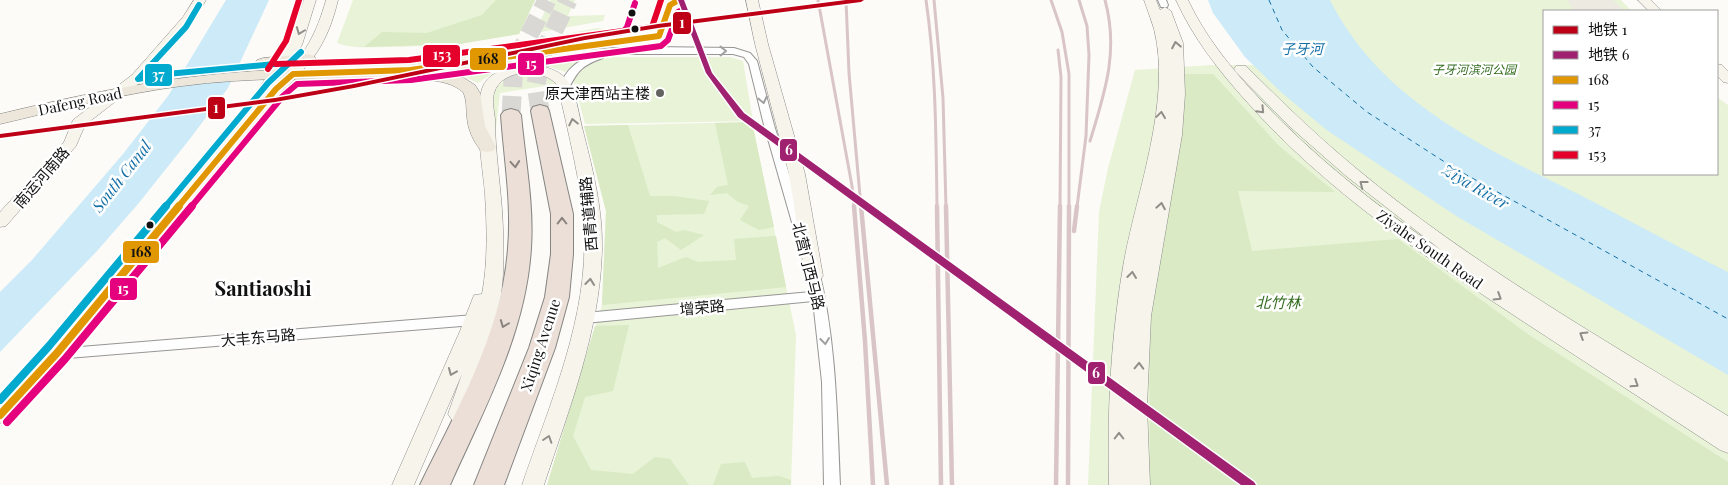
<svg xmlns="http://www.w3.org/2000/svg" width="1728" height="485" font-family="'Playfair Display','Noto Sans SC',serif">
  <style>
    .green { fill: #e8f3d7 }
    .forest { fill: #d9eac4 }
    .plaza { fill: #edeae2 }
    .water { fill: #cceaf8 }
    .lines { fill: none; stroke-linecap: round; stroke-linejoin: round }
    .ferry { stroke: #1570a7; stroke-width: 1; stroke-dasharray: 5 4.5; stroke-linecap: butt }
    .highway-tunnel { stroke: #d9d8d4; stroke-width: 19; stroke-dasharray: 19 9; stroke-linecap: butt }
    .street-casing { stroke: #979695; stroke-width: 2 }
    .secondary-casing { stroke: #8d8d8b; stroke-width: 1 }
    .primary-casing { stroke: #848482; stroke-width: 1 }
    .highway-casing { stroke: #848482; stroke-width: 2 }
    .street { fill: #fffefe; fill-rule: evenodd }
    .secondary { fill: #f6f4eb; fill-rule: evenodd }
    .primary { fill: #ede7db; fill-rule: evenodd }
    .highway { fill: #ebdfd7; fill-rule: evenodd }
    .rail-far1 { stroke: #d9c5c7; stroke-width: 3 }
    .rail { stroke: #d9c5c7; stroke-width: 4.5 }
    .bus-1-far1-casing { stroke: #fff; stroke-width: 9 }
    .bus-1-casing { stroke: #fff; stroke-width: 12 }
    .bus-2-far1-casing { stroke: #fff; stroke-width: 9 }
    .bus-2-casing { stroke: #fff; stroke-width: 12 }
    .bus-3-far1-casing { stroke: #fff; stroke-width: 9 }
    .bus-3-casing { stroke: #fff; stroke-width: 12 }
    .bus-4-casing { stroke: #fff; stroke-width: 9 }
    .bus-1-far1 { stroke: #e09702; stroke-width: 6 }
    .bus-1 { stroke: #e09702; stroke-width: 8 }
    .bus-2-far1 { stroke: #e5007d; stroke-width: 6 }
    .bus-2 { stroke: #e5007d; stroke-width: 8 }
    .bus-3-far1 { stroke: #00a9ce; stroke-width: 6 }
    .bus-3 { stroke: #00a9ce; stroke-width: 8 }
    .bus-4 { stroke: #e4002b; stroke-width: 6 }
    .metro-1-casing { stroke: #fff; stroke-width: 3 }
    .metro-2-casing { stroke: #fff; stroke-width: 3 }
    .metro-1 { fill: #bd0016; fill-rule: evenodd }
    .metro-2 { fill: #9f216f; fill-rule: evenodd }
    .oneway { stroke: #8f8e89 }
    .oneway2 { stroke: #a09f9f }
    .oneway3 { stroke: #89827e }
    .bus-dot { fill: #111; stroke: #fff; stroke-width: 2 }
    .poi-dot { fill: #636362; stroke: #fff; stroke-width: 2 }
    .labels { text-anchor: middle; dominant-baseline: central; stroke-width: 5; stroke-linejoin: round; paint-order: stroke }
    .far-park-label { font-size: 12px; font-style: italic; fill: #326b1e; stroke: #fff }
    .far-water-label { font-size: 14px; font-style: italic; fill: #1570a7; stroke: #fff }
    .poi-label { font-size: 15px; fill: #111; stroke: #fff; text-anchor: end }
    .street-label { font-size: 15px; fill: #111; stroke: #fff }
    .park-label { font-size: 15px; font-style: italic; fill: #326b1e; stroke: #fff }
    .water-label { font-size: 16px; font-style: italic; fill: #1570a7; stroke: #fff }
    .district-label { font-size: 20px; font-weight: bold; fill: #111; stroke: #fff }
    .line-badge { stroke: #fff; stroke-width: 2 }
    .badge-label { font-size: 14px; text-anchor: middle; font-weight: bold; fill: #fff }
    .pale-badge-label { font-size: 14px; text-anchor: middle; font-weight: bold; fill: #111 }
  </style>
  <rect width="100%" height="100%" fill="#fcfbf7"/>
  <g class="green">
    <path d="M353,0H535L519,34C475,42 432,47 387,47C370,47 353,49 337,43Z"/>
    <path d="M550,0H575L568,16L605,15L603,21L535,33Z"/>
    <path d="M1313,0H1621L1632,11H1544V174H1717V97L1728,105V287L1453,140L1368,74Z"/>
    <path d="M597,28L605,29L606,38L426,65L339,66L345,62L426,60L461,55Z"/>
    <path d="M599,54L580,61L565,72L550,67L535,65Z"/>
    <path d="M617,57H730L743,61L753,121L585,124L573,78C579,64 603,58 617,57Z"/>
    <path d="M505,60L520,62L493,73L478,83L458,74L428,71Z"/>
    <path d="M1212,65H1268L1728,361V485H1088L1099,212L1108,168L1135,70Z"/>
    <path d="M524,73L547,74L557,84L500,93L496,128L494,129C495,97 486,82 524,73Z"/>
    <path d="M752,122L796,335L791,485H547L602,305L606,211L584,126Z"/>
  </g>
  <g class="forest">
    <path d="M496,0H535L519,34L460,44L364,47L382,32L427,33L482,15Z"/>
    <path d="M1170,74H1213L1279,146L1335,192L1238,191L1252,251L1398,239L1529,335L1728,462V485H1150L1149,308Z"/>
    <path d="M752,122L774,227L759,230L740,220L749,206L738,202L727,193L710,195L717,187L728,185L715,123Z"/>
    <path d="M628,125L650,196H673L709,201L704,214L657,215V222L676,232L684,230L704,235L681,250L665,238L657,242L658,268L686,257L698,262L736,260L734,239L776,236L786,287L602,305L606,211L584,126Z"/>
    <path d="M629,325L613,391L585,397L573,436L591,470L633,474L655,457L670,459L689,485H547L595,326Z"/>
    <path d="M745,462L752,478L779,476L791,480V485H713L721,464Z"/>
  </g>
  <path class="plaza" d="M1567,0H1613L1624,11H1575Z"/>
  <g class="water">
    <path d="M226,0H269L228,88L189,140L138,204L97,251L0,352V292L32,260L123,154L168,96Z"/>
    <path d="M1208,0H1330C1380,100 1481,146 1576,193C1627,219 1677,247 1728,272V375L1458,217L1328,131L1282,93L1245,57L1213,13Z"/>
  </g>
  <g class="lines">
    <path class="ferry" d="M1269,0L1282,30L1313,67L1367,112L1454,168L1728,319"/>
    <g class="highway-tunnel">
      <path d="M540,111L536,84L541,58L568,0"/>
      <path d="M511,115L514,64L547,0"/>
    </g>
    <g class="street-casing">
      <g id="street">
        <path d="M1158,0H1166L1168,5L1167,7H1161Z"/>
        <path d="M650,47L734,48L750,53L757,61L774,125L805,226L803,229L799,230L793,226L764,125L749,64L744,57L733,54H604L603,58C583,65 578,70 569,88L565,89L560,86C566,69 577,61 593,55L539,64L511,74L506,71C510,67 517,65 523,63C564,49 607,48 650,47Z"/>
        <path d="M812,263L818,267C836,338 837,412 840,485H824L822,382L813,301L585,323L580,321L578,318L580,315L585,313L811,292L806,267Z"/>
        <path d="M474,315L479,317L481,320L479,323L474,325L43,360L38,359L36,355L38,351L43,350Z"/>
      </g>
    </g>
    <g class="secondary-casing">
      <g id="secondary">
        <path d="M194,0H206L193,22L142,81L85,125L76,146L6,226L0,227V212L64,142L73,120L132,75L183,17Z"/>
        <path d="M304,0H316L302,45L280,78C305,56 317,32 326,0H338C328,42 313,63 281,92L64,358L7,421L0,423V401L50,348L266,92L259,88L288,45Z"/>
        <path d="M746,0H758L768,44L805,174L823,276L820,280L814,282L808,280L805,276L789,174L755,44Z"/>
        <path d="M1144,0H1156L1160,10L1165,7L1171,11L1183,43L1185,94L1182,135L1151,316L1147,406L1150,485H1109C1107,410 1111,335 1124,261C1137,191 1172,100 1154,29C1151,19 1147,9 1144,0Z"/>
        <path d="M1176,0H1188C1205,36 1230,67 1257,96C1312,155 1375,205 1441,250L1346,176L1289,126L1236,72L1234,69L1236,66H1246C1282,102 1318,137 1357,169C1471,264 1602,338 1728,416V453L1720,450C1655,407 1589,365 1524,322C1425,257 1326,191 1247,102C1219,71 1193,38 1176,0Z"/>
        <path d="M1638,0H1651L1662,11H1649Z"/>
        <path d="M1717,64L1722,65L1728,71V83L1723,82L1717,76Z"/>
        <path d="M524,65C575,66 573,89 583,131C593,170 603,210 602,250C600,331 569,409 544,485H522C550,403 589,317 584,228C581,180 568,133 558,86C545,68 502,67 494,93C492,101 494,111 495,119C495,156 502,192 503,229C504,255 504,282 499,308C492,344 480,379 470,414L466,420L459,422L452,420L448,414L462,374L414,485H392L460,331L472,300L474,295L482,294C488,262 487,227 485,194C483,168 472,107 484,84C492,70 510,68 524,65Z"/>
      </g>
    </g>
    <g class="primary-casing">
      <g id="primary">
        <path d="M308,54L314,56L316,59L314,62L263,68L257,66L255,63L257,60L263,58Z"/>
        <path d="M273,70L431,72L464,78L475,85L480,93L485,126L496,147L493,151L487,152L481,151C473,140 468,130 467,117C466,108 467,100 463,92C443,75 411,81 386,81C318,78 250,77 182,86C120,94 60,110 0,124V114C91,92 180,74 273,70Z"/>
      </g>
    </g>
    <g class="highway-casing">
      <g id="highway">
        <path d="M540,105L547,107L549,111L573,214V254L569,297L555,348L504,485H474L529,348L545,297L551,254V214L531,111L533,107Z"/>
        <path d="M511,109L518,111L521,115C525,159 534,204 531,248C526,333 484,409 450,485H420C457,409 502,333 508,248C512,204 504,159 501,115L504,111Z"/>
      </g>
    </g>
    <use href="#street" class="street"/>
    <use href="#secondary" class="secondary"/>
    <use href="#primary" class="primary"/>
    <use href="#highway" class="highway"/>
    <g class="rail-far1">
      <path d="M818,0L852,186L854,207"/>
      <path d="M846,0L849,73L861,207"/>
      <path d="M926,0C936,68 936,138 937,207"/>
      <path d="M934,0L943,98L946,207"/>
      <path d="M1051,0L1062,32L1069,74V207"/>
      <path d="M1058,50L1061,77L1060,207"/>
      <path d="M1090,141C1105,92 1119,51 1105,0"/>
      <path d="M1077,207L1086,136L1089,55L1087,26L1079,0"/>
    </g>
    <g class="rail">
      <path d="M854,206L865,341L873,485"/>
      <path d="M861,206L887,485"/>
      <path d="M937,206L941,485"/>
      <path d="M946,206L952,485"/>
      <path d="M1074,231L1077,206"/>
      <path d="M1056,485L1060,206"/>
      <path d="M1068,485L1069,206"/>
    </g>
    <g class="bus-1-far1-casing">
      <path id="bus-1-far1" d="M178,207L276,89L293,74L410,70L659,36L670,5L679,0"/>
    </g>
    <g class="bus-1-casing">
      <path id="bus-1" d="M0,415L57,353L179,206"/>
    </g>
    <g class="bus-2-far1-casing">
      <g id="bus-2-far1">
        <path d="M568,40L623,32L627,27L635,3"/>
        <path d="M191,207L283,96L297,84L411,80L661,46L668,40L678,12L684,9"/>
      </g>
    </g>
    <g class="bus-2-casing">
      <path id="bus-2" d="M7,422L65,359L192,206"/>
    </g>
    <g class="bus-3-far1-casing">
      <g id="bus-3-far1">
        <path d="M199,5L186,27L138,79L167,74L275,64"/>
        <path d="M165,207L268,83L301,52"/>
      </g>
    </g>
    <g class="bus-3-casing">
      <path id="bus-3" d="M0,400L49,346L166,206"/>
    </g>
    <g class="bus-4-casing">
      <g id="bus-4">
        <path d="M276,64L409,60L652,27L661,0"/>
        <path d="M268,69L286,41L299,0"/>
      </g>
    </g>
    <use href="#bus-1-far1" class="bus-1-far1"/>
    <use href="#bus-1" class="bus-1"/>
    <use href="#bus-2-far1" class="bus-2-far1"/>
    <use href="#bus-2" class="bus-2"/>
    <use href="#bus-3-far1" class="bus-3-far1"/>
    <use href="#bus-3" class="bus-3"/>
    <use href="#bus-4" class="bus-4"/>
    <g class="metro-1-casing">
      <path id="metro-1" d="M846,0H864L861,2L658,28L585,40L354,88L275,102L0,138V134L275,98L354,84L585,36L658,24Z"/>
    </g>
    <g class="metro-2-casing">
      <path id="metro-2" d="M678,0H684L712,73L744,113L1254,482L1256,485H1241L738,117L706,73Z"/>
    </g>
    <use href="#metro-1" class="metro-1"/>
    <use href="#metro-2" class="metro-2"/>
  </g>
  <defs><path id="oneway-chevron" d="M-2-3.5L2.5 0L-2 3.5" fill="none" stroke-width="1.6" stroke-linecap="round" stroke-linejoin="round" transform="scale(1.25)"/></defs>
  <g class="oneway">
    <use href="#oneway-chevron" transform="translate(300 31) rotate(111)"/>
    <use href="#oneway-chevron" transform="translate(1176 45) rotate(-101)"/>
    <use href="#oneway-chevron" transform="translate(1261 110) rotate(46)"/>
    <use href="#oneway-chevron" transform="translate(1161 115) rotate(-82)"/>
    <use href="#oneway-chevron" transform="translate(573 122) rotate(-102)"/>
    <use href="#oneway-chevron" transform="translate(1363 184) rotate(-142)"/>
    <use href="#oneway-chevron" transform="translate(1161 206) rotate(-80)"/>
    <use href="#oneway-chevron" transform="translate(1132 275) rotate(-83)"/>
    <use href="#oneway-chevron" transform="translate(590 282) rotate(-84)"/>
    <use href="#oneway-chevron" transform="translate(1498 297) rotate(32)"/>
    <use href="#oneway-chevron" transform="translate(1583 335) rotate(-148)"/>
    <use href="#oneway-chevron" transform="translate(1139 366) rotate(-88)"/>
    <use href="#oneway-chevron" transform="translate(452 372) rotate(113)"/>
    <use href="#oneway-chevron" transform="translate(1635 384) rotate(33)"/>
    <use href="#oneway-chevron" transform="translate(1119 436) rotate(-90)"/>
    <use href="#oneway-chevron" transform="translate(548 439) rotate(-72)"/>
  </g>
  <g class="oneway2">
    <use href="#oneway-chevron" transform="translate(723 51) rotate(-1)"/>
    <use href="#oneway-chevron" transform="translate(763 100) rotate(77)"/>
    <use href="#oneway-chevron" transform="translate(825 341) rotate(83)"/>
  </g>
  <g class="oneway3">
    <use href="#oneway-chevron" transform="translate(515 164) rotate(85)"/>
    <use href="#oneway-chevron" transform="translate(562 221) rotate(-90)"/>
    <use href="#oneway-chevron" transform="translate(504 324) rotate(111)"/>
  </g>
  <g class="bus-dot">
    <circle cx="632" cy="13" r="4.5"/>
    <circle cx="635" cy="29" r="4.5"/>
    <circle cx="150" cy="225" r="4.5"/>
  </g>
  <circle class="poi-dot" cx="660" cy="93" r="5"/>
  <g class="labels">
    <g class="far-park-label">
      <text x="1474" y="69">子牙河滨河公园</text>
    </g>
    <g class="far-water-label">
      <text x="1302" y="48">子牙河</text>
    </g>
    <g class="poi-label">
      <text x="650" y="93">原天津西站主楼</text>
    </g>
    <g class="street-label">
      <text transform="translate(80 101) rotate(-12)">Dafeng Road</text>
      <text transform="translate(41 177) rotate(-49)">南运河南路</text>
      <text transform="translate(588 214) rotate(-95)">西青道辅路</text>
      <text transform="translate(1430 249) rotate(35)">Ziyahe South Road</text>
      <text transform="translate(809 266) rotate(76)">北营门西马路</text>
      <text transform="translate(702 307) rotate(-5)">增荣路</text>
      <text transform="translate(258 337) rotate(-5)">大丰东马路</text>
      <text transform="translate(540 345) rotate(-72)">Xiqing Avenue</text>
    </g>
    <g class="park-label">
      <text x="1278" y="302">北竹林</text>
    </g>
    <g class="water-label">
      <text transform="translate(121 176) rotate(-52)">South Canal</text>
      <text transform="translate(1476 186) rotate(30)">Ziya River</text>
    </g>
    <g class="district-label">
      <text x="263" y="287">Santiaoshi</text>
    </g>
  </g>
  <g class="line-badge">
    <rect x="672" y="11" width="20" height="24" rx="5" fill="#bd0016"/>
    <rect x="422" y="44" width="39" height="24" rx="5" fill="#e4002b"/>
    <rect x="469" y="47" width="38" height="24" rx="5" fill="#e09702"/>
    <rect x="517" y="52" width="28" height="24" rx="5" fill="#e5007d"/>
    <rect x="144" y="63" width="29" height="24" rx="5" fill="#00a9ce"/>
    <rect x="207" y="96" width="19" height="24" rx="5" fill="#bd0016"/>
    <rect x="779" y="138" width="19" height="24" rx="5" fill="#9f216f"/>
    <rect x="122" y="240" width="38" height="24" rx="5" fill="#e09702"/>
    <rect x="109" y="277" width="29" height="24" rx="5" fill="#e5007d"/>
    <rect x="1087" y="361" width="19" height="24" rx="5" fill="#9f216f"/>
  </g>
  <g class="badge-label">
    <text x="682" y="28">1</text>
    <text x="442" y="60">153</text>
    <text x="531" y="69">15</text>
    <text x="158" y="80">37</text>
    <text x="216" y="113">1</text>
    <text x="789" y="155">6</text>
    <text x="123" y="294">15</text>
    <text x="1096" y="378">6</text>
  </g>
  <g class="pale-badge-label">
    <text x="488" y="64">168</text>
    <text x="141" y="257">168</text>
  </g>
  <rect x="1543" y="10" width="175" height="165" fill="#ffffff" stroke="#a0a0a0"/>
  <rect x="1553" y="26" width="25" height="8" fill="#bd0016" stroke="#a0a0a0"/>
  <text x="1588" y="35" font-size="15" fill="#111111">地铁 1</text>
  <rect x="1553" y="51" width="25" height="8" fill="#9f216f" stroke="#a0a0a0"/>
  <text x="1588" y="60" font-size="15" fill="#111111">地铁 6</text>
  <rect x="1553" y="76" width="25" height="8" fill="#e09702" stroke="#a0a0a0"/>
  <text x="1588" y="85" font-size="15" fill="#111111">168</text>
  <rect x="1553" y="101" width="25" height="8" fill="#e5007d" stroke="#a0a0a0"/>
  <text x="1588" y="110" font-size="15" fill="#111111">15</text>
  <rect x="1553" y="126" width="25" height="8" fill="#00a9ce" stroke="#a0a0a0"/>
  <text x="1588" y="135" font-size="15" fill="#111111">37</text>
  <rect x="1553" y="151" width="25" height="8" fill="#e4002b" stroke="#a0a0a0"/>
  <text x="1588" y="160" font-size="15" fill="#111111">153</text>
</svg>
